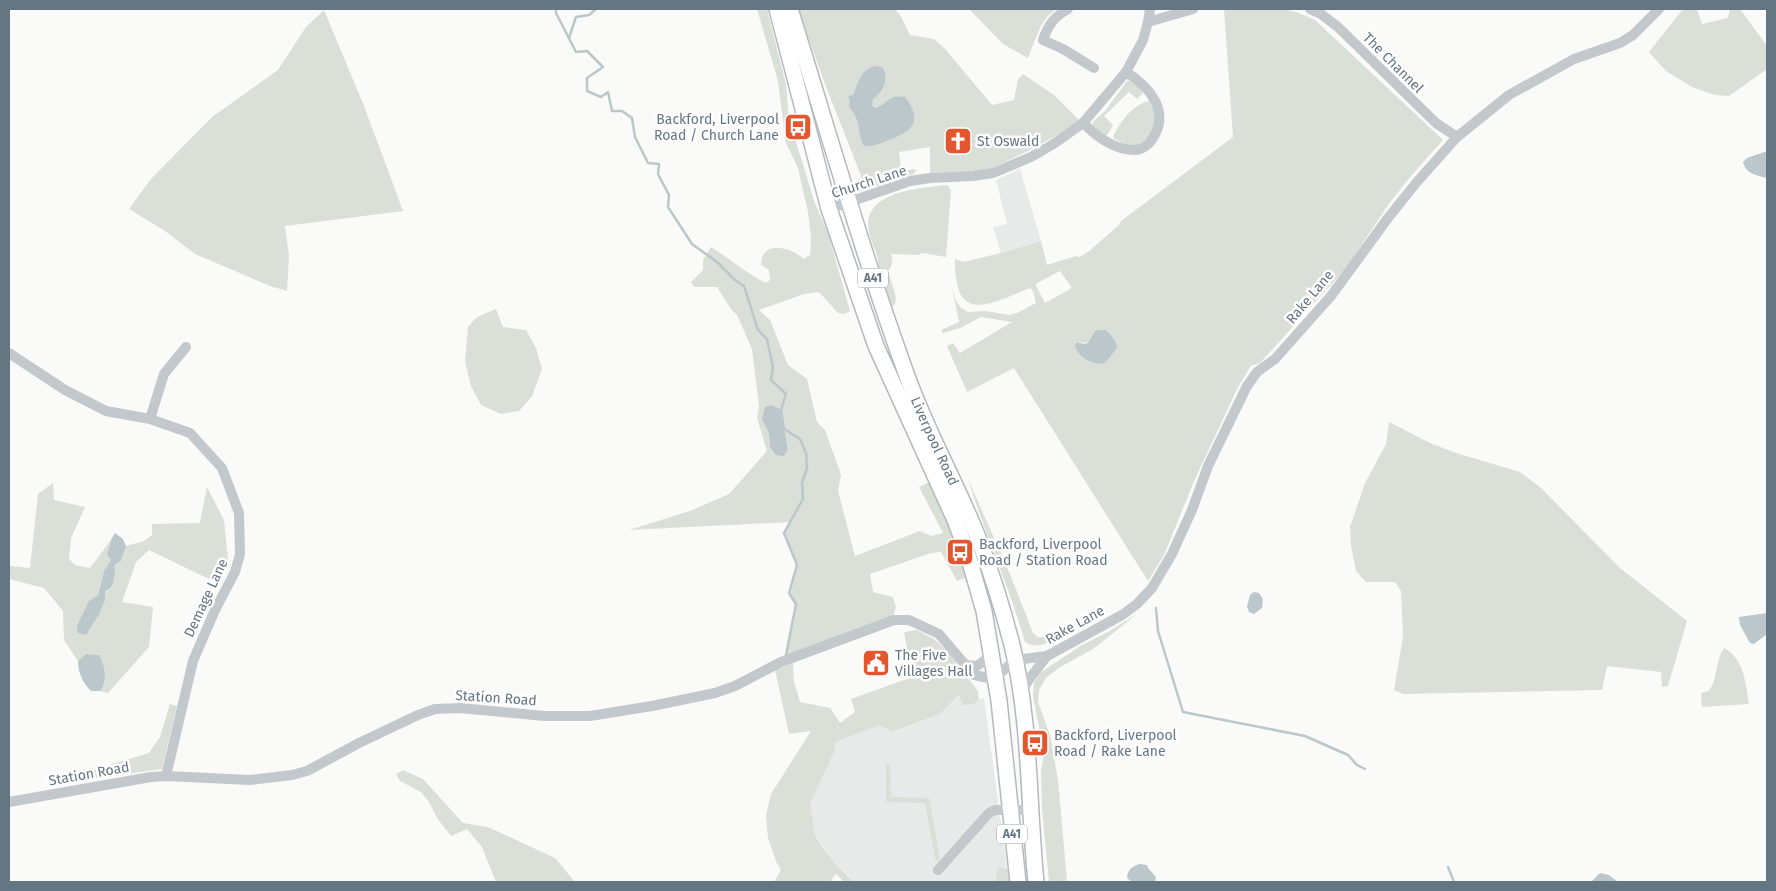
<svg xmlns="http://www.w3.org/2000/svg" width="1776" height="891" font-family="'Fira Sans',sans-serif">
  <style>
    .built { fill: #e8e9e9 }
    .green { fill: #dadfd7; fill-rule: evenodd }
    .water { fill: #bbc7cb }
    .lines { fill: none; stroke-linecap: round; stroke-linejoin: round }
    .stream { stroke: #bbc7cb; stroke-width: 2.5 }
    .highway-casing { stroke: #b4b9bd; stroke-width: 18 }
    .minor { stroke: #c3c8cc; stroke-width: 10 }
    .highway { stroke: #fff; stroke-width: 15 }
    .labels { text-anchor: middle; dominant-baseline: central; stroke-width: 5; stroke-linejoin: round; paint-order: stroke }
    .shield { fill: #fff; stroke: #939fa8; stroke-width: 1 }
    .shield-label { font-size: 12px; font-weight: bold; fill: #657683 }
    .street-label { font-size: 14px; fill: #657683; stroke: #fff }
    .poi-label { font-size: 14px; fill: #657683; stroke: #fff; text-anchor: start }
  </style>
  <rect width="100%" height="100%" fill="#fafaf8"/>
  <g class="built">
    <path d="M1020,169L1041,241L1001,253L993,227L1007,224L996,180Z"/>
    <path d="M960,695L974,704L979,699L984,698L1009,882H854L831,858L818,839L815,835L810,804L834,752L836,742L880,725L893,732L940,714Z"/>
  </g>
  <g class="green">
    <path d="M757,9H767L786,84L789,121L803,164L814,201L828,233L850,311L844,314L838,313L819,292L804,294L759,310L770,320L788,365L807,379L817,422L825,430L841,475L838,491L855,556L920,531L931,536L943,533L919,487L931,481C946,512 960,543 965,578L957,581L941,552L931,553L870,574L873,592L893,597L896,607L893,616L786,655L796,604L789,593L797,565L784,533L790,522L629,530L690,511L729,494L767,451L757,418L759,406L752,349L737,315L731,309L717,287H694L691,282L703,270V260L711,247C730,259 746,273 766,283L770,280L769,270L761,265C761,239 791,247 804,259L810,255L811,237L808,212L798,168L786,143L778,81ZM784,429L788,450L770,447L769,433Z"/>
    <path d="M798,9H895L900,15L910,35L934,39L945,49L992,105L1014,100L1018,79L1023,74L1054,95L1079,120L1063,132L1028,151L986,171L930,173V147L899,152L901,171L916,169L914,174L872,188L865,186L825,84Z"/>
    <path d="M969,9H1057C1040,18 1036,40 1028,58L1003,44Z"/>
    <path d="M1224,9H1282L1296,12L1315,20L1443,140L1411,176L1388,205L1347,267L1260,363L1251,366L1238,387L1195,479L1164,555L1148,581L1014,368L967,392L947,346L953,343L960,353L1012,322L981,317L960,328L943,333L941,330L959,322L952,287L956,301L961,308L968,312L985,311L1010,315L1017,313L1036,303L1033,291L1030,288C987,306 954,324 955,259L963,262L1001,253L1041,241L1047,265L1076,256L1079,257L1088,252L1119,225L1121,221L1233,137ZM1060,271L1072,288L1045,303L1036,286L1037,283ZM1109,334L1115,340V351L1103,364L1077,342C1088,345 1099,339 1109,334Z"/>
    <path d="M1683,9H1697L1702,24L1728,18L1730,9H1740L1767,46V69L1729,96L1715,95L1692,87L1666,71L1649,52Z"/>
    <path d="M324,10L364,106L403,211L285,226L289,256L287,291L270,286L195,254L165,231L129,209L151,179L212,117L278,70L306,27Z"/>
    <path d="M1127,81H1134L1143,90L1142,94L1137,99L1129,92L1104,116L1113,125L1108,134L1104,137L1093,126V122L1105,111Z"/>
    <path d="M1149,101L1153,103L1158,119L1150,137L1139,146L1126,145L1114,139L1113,137C1119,123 1133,104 1149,101Z"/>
    <path d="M947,185L951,190L946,257L922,253L918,255L891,254C893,261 893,265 888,271L896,297L895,304L891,308C887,297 882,287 879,276C877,271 879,265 878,260C877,251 870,241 869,231C861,191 921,188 947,185Z"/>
    <path d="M496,309L503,327L526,330L536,348L542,369L532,396L519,411L501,414L481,405L471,386L465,362L468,327L477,317Z"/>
    <path d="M1389,422L1430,443L1456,453L1520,472L1541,488L1620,568L1687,621L1668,686L1662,687L1661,672L1607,666L1602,690L1403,694L1394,690L1403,637L1401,591L1395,582H1366L1356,571L1351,546L1350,527L1365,483L1386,444Z"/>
    <path d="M968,479L1010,574L1033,633L1038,637H1047L1049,642C1040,646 1033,647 1025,642C1009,586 985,534 968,479Z"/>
    <path d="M53,483L54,500L85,507L71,538L69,559L75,565L90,568L111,540L107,555L111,560L104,571L98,595L89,601L105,600L113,565L121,561L126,546L144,541L152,535V524L200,523L207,487L224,520L228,559L215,582L149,550L136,562L122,602L153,607L149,647L108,693L101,691C107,680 106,666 99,655L86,654L78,661L64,640L63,611L44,588L9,579V566L30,568L38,494Z"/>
    <path d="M1137,614L1093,649L1060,667L1046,678L1039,690L1038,702L1050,735L1058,780L1067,882H1049L1042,809L1041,771L1044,753L1033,696L1034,682L1041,672L1082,645L1108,632Z"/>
    <path d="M917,630L934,639L949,653L978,691L979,699L974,704L963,705L959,695L940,714L892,732L880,725L836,742L834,752L810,804L815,835C825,853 839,868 854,882H844L836,874L830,882H774L781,870L776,861L768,838L766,815L771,794L811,731L789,734L775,670L793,663L794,682L800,702L830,708L840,723L855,712L851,699L915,676L907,649L904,632Z"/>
    <path d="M1724,648C1744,658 1746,684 1749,704L1702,707L1701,693L1709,691C1718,678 1715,661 1724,648Z"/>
    <path d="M170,704L177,706L162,769L61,783L102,767L149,753L160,737Z"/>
    <path d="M886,764L890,765L891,797L929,798L940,858L936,862L925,803L886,802Z"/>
    <path d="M403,770L423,779L463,823L488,827L555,858L575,882H496L482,847L467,829L451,836L437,818L429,802L421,792L400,781L396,774Z"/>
    <path d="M1003,868L1008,870L1009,882H996L997,869Z"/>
  </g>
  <g class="water">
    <path d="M878,66L883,68C889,80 883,92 873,99L872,106L876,108C889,103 888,94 905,97C924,122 912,132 886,141C879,144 872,147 864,146C856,131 863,123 849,107L850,101L848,96L853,95C859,82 861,67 878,66Z"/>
    <path d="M1767,151V178C1756,175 1746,174 1743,162L1747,158Z"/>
    <path d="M1100,330H1106L1115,340L1117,347C1114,353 1108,360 1103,364C1090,363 1079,358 1075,346L1077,342L1083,344L1088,343L1095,331Z"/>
    <path d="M772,405L781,410L788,450L784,456L776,455L770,447L769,433L762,419L765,407Z"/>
    <path d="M115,533L123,539L126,546L121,561L114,565L115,574L112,586L106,591L105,600L98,616L86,635L78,633L77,626L89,601L98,595L104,571L111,560L107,555L111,540Z"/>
    <path d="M1254,592L1259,593L1263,599L1262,608L1254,614L1249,612L1247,607L1250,595Z"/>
    <path d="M1767,613V634L1754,644L1750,643L1740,625L1739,617Z"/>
    <path d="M86,654L99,655C106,666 107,680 101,691H91C83,683 78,673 78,661Z"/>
    <path d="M1140,864L1147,865L1148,868L1156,877L1155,882H1132L1127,878C1128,869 1131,867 1140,864Z"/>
    <path d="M1600,873L1609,875L1618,882H1591Z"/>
  </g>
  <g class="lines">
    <g class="stream">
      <path d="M556,9V13L576,52L587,51L603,67L587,78V91L601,97L608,92L612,111H622L632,118L635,137L648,163L659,164L658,174L669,195L668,207L692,244L717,262L735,280L744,286L758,330L767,339L773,367L771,380L786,394L781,410L784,429L800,439L806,453L807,468L802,483L803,499L784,533L797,565L789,593L796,604L786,655"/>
      <path d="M569,38L576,17L589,15L596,9"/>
      <path d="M1156,608L1158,631L1183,712L1305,736L1348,755L1357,765L1365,769"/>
      <path d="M1448,867L1454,882"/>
    </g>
    <g class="highway-casing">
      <g id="highway">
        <path d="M777,9L829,209L876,346L955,520L968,555L984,611L999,701L1018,882"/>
        <path id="s1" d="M790,9C828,131 863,255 907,376C927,432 957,484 979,540C992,574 1003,610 1012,645C1031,723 1028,803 1036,882"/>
      </g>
    </g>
    <g class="minor">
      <path d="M1068,9C1054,17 1048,25 1043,40L1063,49L1094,68"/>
      <path d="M1310,9L1321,14L1338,27L1436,123L1457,137"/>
      <path d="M1148,22L1193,9"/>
      <path d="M1083,123C1096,136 1115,150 1134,150C1142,150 1149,145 1153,138C1170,111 1150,87 1126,72"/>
      <path d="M829,209L910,181L930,178L973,176L993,173L1031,157L1055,143L1083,123L1126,72L1143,40L1148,22L1150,9"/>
      <path d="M9,353L65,390L106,411L150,419L190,433L222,468L239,513L240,554L235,572L215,610L193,661L166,776"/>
      <path d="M150,419L164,374L186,347"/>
      <path d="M964,665L977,666L992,655"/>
      <path d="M1021,692L1030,678L1047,656L1122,615L1137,604L1152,588L1172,554L1192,510L1208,466L1247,386L1257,372L1275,359L1331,296L1388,218L1416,183L1457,137L1509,95L1574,59L1620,43L1633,35L1659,9"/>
      <path d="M9,802L151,777L166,776L250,780L292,775L307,771L359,743L418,715L435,709L460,708L544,716H590L652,706L715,693L735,686L781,662L894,620H909L939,634L974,675L989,678L996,677L1015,660L1047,656"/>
      <path d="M938,870L989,813L995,810H1030"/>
    </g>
    <use href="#highway" class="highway"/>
  </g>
  <defs>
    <g id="bus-square" transform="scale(1.4375)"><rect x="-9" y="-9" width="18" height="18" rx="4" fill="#e4572e" stroke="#fff"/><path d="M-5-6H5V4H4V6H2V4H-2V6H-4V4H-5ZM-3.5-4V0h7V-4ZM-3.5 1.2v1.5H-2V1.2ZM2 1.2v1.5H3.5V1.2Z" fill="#fff"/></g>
    <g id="church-square" transform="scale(1.4375)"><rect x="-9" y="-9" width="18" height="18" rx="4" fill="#e4572e" stroke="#fff"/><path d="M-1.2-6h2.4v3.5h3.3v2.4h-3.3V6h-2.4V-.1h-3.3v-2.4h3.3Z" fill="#fff"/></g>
    <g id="civic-square" transform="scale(1.4375)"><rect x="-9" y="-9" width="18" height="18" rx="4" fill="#e4572e" stroke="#fff"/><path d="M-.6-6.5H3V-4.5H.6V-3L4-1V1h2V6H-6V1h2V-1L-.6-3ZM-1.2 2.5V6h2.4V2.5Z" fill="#fff"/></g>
  </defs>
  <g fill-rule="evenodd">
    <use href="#bus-square" x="798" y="127"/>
    <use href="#church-square" x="958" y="141"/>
    <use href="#bus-square" x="960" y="552"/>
    <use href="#civic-square" x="876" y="663"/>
    <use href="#bus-square" x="1035" y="743"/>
  </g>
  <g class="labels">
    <g class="shield">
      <rect x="858" y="268.5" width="30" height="19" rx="4"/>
      <rect x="997" y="824.5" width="30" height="19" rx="4"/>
    </g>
    <g class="shield-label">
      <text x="873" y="278">A41</text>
      <text x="1012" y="834">A41</text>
    </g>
    <g class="street-label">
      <text transform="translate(1393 63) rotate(45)">The Channel</text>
      <text transform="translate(869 182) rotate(-18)">Church Lane</text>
      <text transform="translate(1310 297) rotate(-50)">Rake Lane</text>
      <text stroke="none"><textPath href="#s1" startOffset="456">Liverpool Road</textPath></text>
      <text transform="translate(206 598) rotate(-65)">Demage Lane</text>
      <text transform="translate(1075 625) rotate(-29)">Rake Lane</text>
      <text transform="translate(496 698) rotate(4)">Station Road</text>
      <text transform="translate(89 774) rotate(-10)">Station Road</text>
    </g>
    <g class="poi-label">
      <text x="779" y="119" text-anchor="end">Backford, Liverpool<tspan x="779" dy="16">Road / Church Lane</tspan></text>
      <text x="977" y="141">St Oswald</text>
      <text x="979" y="544">Backford, Liverpool<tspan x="979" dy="16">Road / Station Road</tspan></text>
      <text x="895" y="655">The Five<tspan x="895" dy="16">Villages Hall</tspan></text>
      <text x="1054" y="735">Backford, Liverpool<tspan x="1054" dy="16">Road / Rake Lane</tspan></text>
    </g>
  </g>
  <rect width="1776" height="891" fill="none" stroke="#657683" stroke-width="20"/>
</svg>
